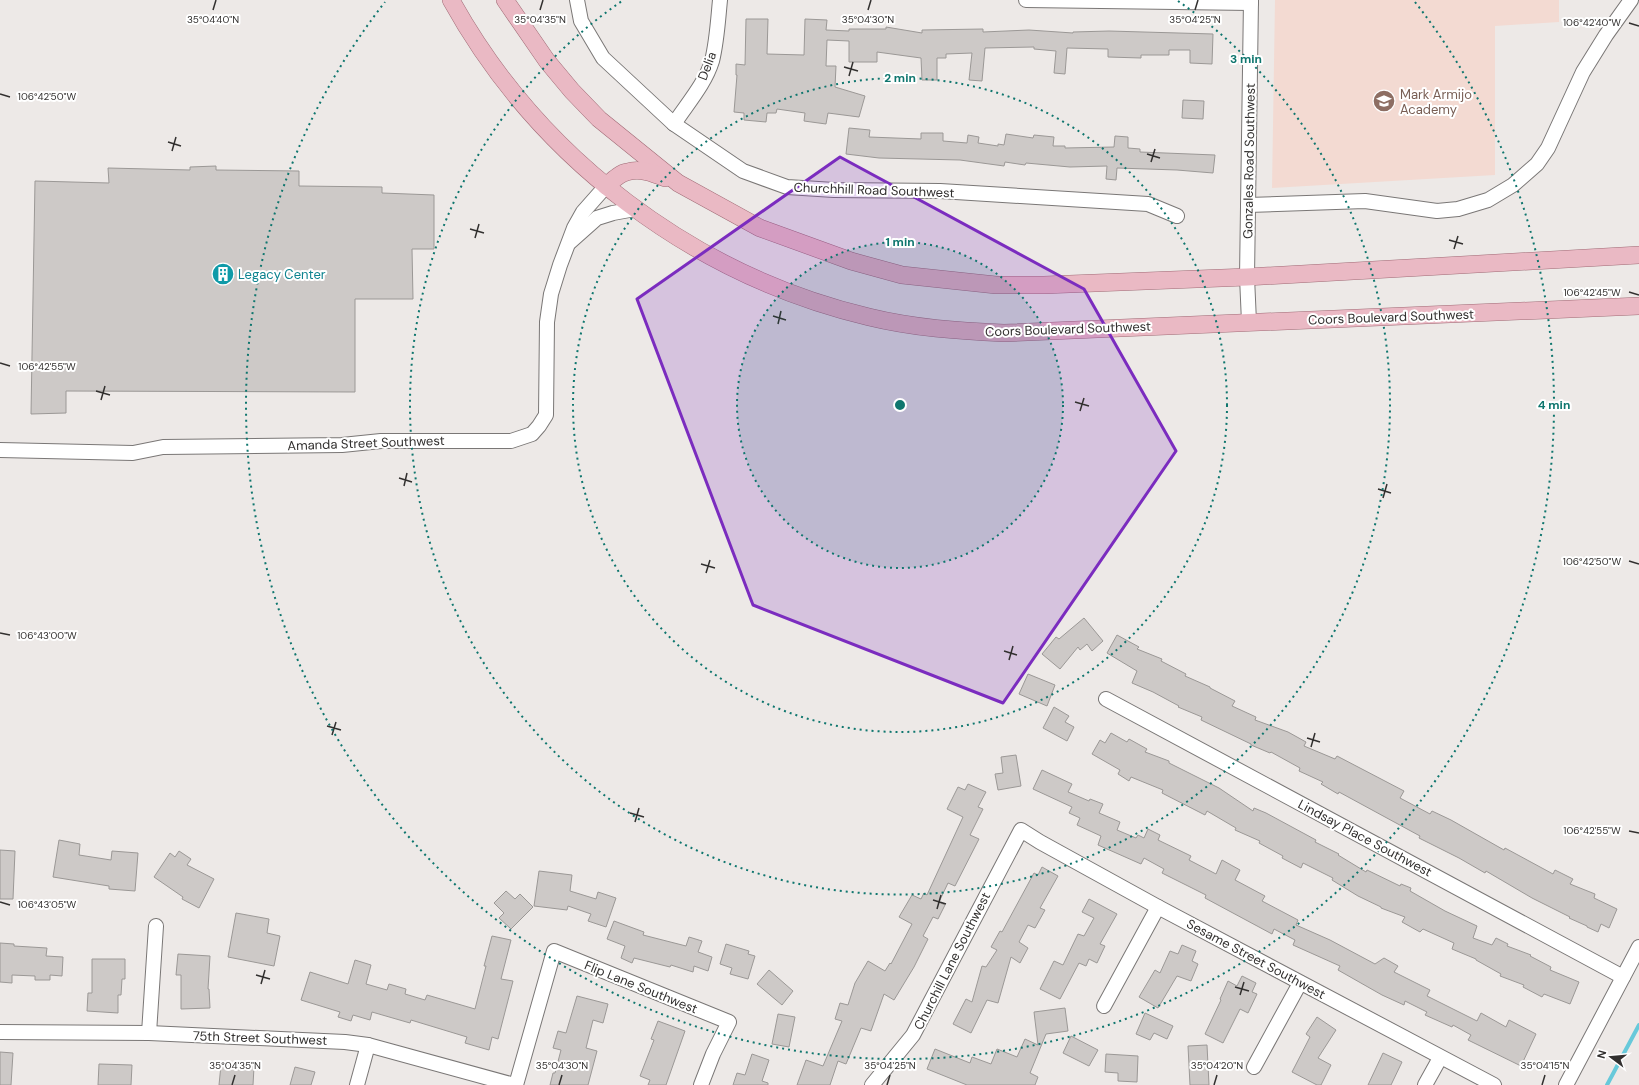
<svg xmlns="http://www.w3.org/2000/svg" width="1639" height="1085" font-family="'DM Sans',sans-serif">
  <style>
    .education { fill: #f3dad2 }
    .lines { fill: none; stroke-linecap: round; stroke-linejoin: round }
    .stream { stroke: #67c9da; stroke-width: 4 }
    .building { fill: #cdc9c7; stroke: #9b9896 }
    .minor-casing { stroke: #7a7776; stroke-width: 16 }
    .major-casing { stroke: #a06b76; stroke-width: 18 }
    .minor { stroke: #fff; stroke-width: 14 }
    .major { stroke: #eab9c4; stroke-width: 17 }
    .marked { fill: #7b2cbf; fill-opacity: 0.2; stroke: #7b2cbf; stroke-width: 3; stroke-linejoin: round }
    .ticks { fill: none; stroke: #32302f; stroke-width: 1.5 }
    .ring { fill: none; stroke: #0f766e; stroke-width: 2; stroke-dasharray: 2 4 }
    .labels { text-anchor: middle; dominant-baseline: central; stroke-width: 4; stroke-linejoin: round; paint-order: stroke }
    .street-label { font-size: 13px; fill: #32302f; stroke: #fff }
    .education-label { font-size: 13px; fill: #785e54; stroke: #fff; text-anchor: start }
    .culture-label { font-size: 13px; fill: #0d838f; stroke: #fff; text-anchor: start }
    .ticks-label { font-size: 10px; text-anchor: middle; fill: #32302f; stroke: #fff; stroke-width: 4; stroke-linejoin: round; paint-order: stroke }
    .centre { fill: #0f766e; stroke: #fff; stroke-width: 2 }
    .ring-label { font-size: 12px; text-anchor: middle; font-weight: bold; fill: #0f766e; stroke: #fff; stroke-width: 4; stroke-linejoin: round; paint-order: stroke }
  </style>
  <rect width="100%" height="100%" fill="#ede9e7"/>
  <path class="education" d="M1275,0H1559V22L1495,26V175L1272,188Z"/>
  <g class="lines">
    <path class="stream" d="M1607,1085L1639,1025"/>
  </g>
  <g class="building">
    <path d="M746,19H768L767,54L804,55L805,19L827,20L826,30L849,31V29H886V27L922,33V30L983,29V32L1029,30L1073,33V32L1109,31L1213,34L1212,64L1190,63V50H1169V55H1141V58L1108,57V49L1067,48L1065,74L1054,73L1056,51L1034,49V47L985,48L982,81L969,80L972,53L946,54V58H937V80H922L921,58L877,52V62H849V41L827,40L826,66H836L835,87L865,96L859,117L828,113L826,124L804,121L805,113L777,109L776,113H767L766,122L744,120V113L734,112L737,75H736V64L745,65Z"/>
    <path d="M1183,100L1204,101L1203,119L1182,118Z"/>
    <path d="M849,128L870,130L869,137L921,139V133H943V141L967,143L968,135L979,137L978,143L998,146V144L1004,145L1006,134L1033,138L1034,135L1054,137L1053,146H1065V148L1114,147L1115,136L1128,137V148L1140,149V152L1215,155L1213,173L1177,170L1117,168L1116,180L1106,179L1107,166L1070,167L1026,163L1025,165L1005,162L1004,166L960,160L879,158L846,154Z"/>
    <path d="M216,166V170L299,171V186L382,187V193L434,195V249H412L413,299H355V392L66,391V413L31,414L35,181L109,183L108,168L190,170V167Z"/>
    <path d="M1084,618L1103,641L1092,651L1087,644L1080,650L1078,647L1060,669L1042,654L1056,637L1059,639Z"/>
    <path d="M1117,635L1139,647L1137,649L1162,659L1161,661L1186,674L1185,676L1210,687V688L1235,701L1232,706L1256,717L1255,720L1288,732L1306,742L1304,746L1335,759L1337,756L1404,791L1400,798L1430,814L1432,811L1451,820L1504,850L1505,848L1553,874L1555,870L1573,879L1570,884L1595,894L1594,898L1617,909L1609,928L1601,924L1598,932L1587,927V926L1569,918L1570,917L1532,898L1486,871L1485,873L1459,858L1419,838L1420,836L1339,792L1338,794L1321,784L1323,782L1299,771L1300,768L1271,752L1270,753L1251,745V744L1201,720L1202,717L1178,707L1179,706L1153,692L1132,683L1137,671L1107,653Z"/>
    <path d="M1028,674L1055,685L1047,706L1019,694Z"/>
    <path d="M1054,707L1069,716L1065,722L1074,727L1067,741L1043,728Z"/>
    <path d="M1111,733L1127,742L1129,739L1147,749L1145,752L1169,761V763L1219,788L1253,811L1254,808L1266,813L1316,840L1315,842L1339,854L1338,855L1366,872L1367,870L1400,886L1401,884L1411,888L1410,891L1445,911L1477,926L1473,938L1492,945L1496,938L1508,944L1507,946L1531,955L1530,956L1551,967L1550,970L1579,982L1570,1004L1544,994L1542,997L1523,987L1524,985L1500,976L1501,974L1476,960V959L1452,949L1454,943L1423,929L1420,932L1402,922L1405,917L1381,908V907L1358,896L1332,880L1333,878L1303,863L1301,868L1282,858L1283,856L1259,843L1260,841L1235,830L1236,828L1207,811L1205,815L1162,793L1163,790L1131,777L1129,781L1118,774L1120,770L1092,754L1100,740L1105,743Z"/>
    <path d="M1016,755L1021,786L998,790L995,774L1003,773L1001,757Z"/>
    <path d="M1042,770L1072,784L1068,792L1089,801L1090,799L1103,804L1099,813L1120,822L1117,830L1136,838L1138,835L1144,838L1148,829L1160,835L1158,840L1191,856L1189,860L1216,874L1222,860L1240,870L1235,880L1265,896L1262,901L1298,920L1296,925L1330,940L1375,964L1384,958L1398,966L1394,972L1430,990L1427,996L1477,1021L1481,1013L1506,1027L1509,1020L1536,1034L1521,1066L1468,1040L1471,1035L1453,1025L1452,1027L1425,1015L1427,1012L1405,1001L1404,1005L1382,995L1338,970L1340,966L1293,945L1295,940L1274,929L1272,934L1205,898L1206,895L1162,873L1164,869L1144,858L1141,864L1098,845L1101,836L1077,825L1080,818L1069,813L1072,807L1033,789Z"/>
    <path d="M968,784L986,792L978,807L983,809L970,835L979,839L955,886L948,883L939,902L945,905L938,919L933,917L923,936L928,939L914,967L894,1000L884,994L871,1031L861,1028L846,1064L838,1061L830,1085H797L806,1060L823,1066L842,1021L835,1019L840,1003L848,1005L855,983L868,961L885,971L890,963L891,964L912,924L899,917L912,895L921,899L924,893L927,895L963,817L947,809L958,787L965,790Z"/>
    <path d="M59,840L80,844L79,855L111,860L112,851L138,853L135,891L109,889V886L53,877Z"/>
    <path d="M0,850L15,851L13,899H0Z"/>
    <path d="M179,851L191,859L187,865L214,879L199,908L182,899L183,897L154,877L170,853L175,857Z"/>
    <path d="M1042,867L1058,876L1040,908L1045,910L1035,928L1028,925L1019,942L1028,948L1020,963L1011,957L998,1003L987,1000L971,1033L953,1024L966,999L972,1002L982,966L986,967L997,950L991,947L1000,931L1002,932L1034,873L1038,875Z"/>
    <path d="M539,871L572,875L570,891L596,899L598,892L616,898L606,927L588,921L591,914L568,906L567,910L534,906Z"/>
    <path d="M506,891L515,899L520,894L533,907L511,929L499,918L504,913L494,903Z"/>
    <path d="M1089,899L1117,914L1100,944L1105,946L1097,963L1089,959L1086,966L1079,963L1060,999L1040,989L1054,961L1063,965L1078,934L1084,936L1094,918L1082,912Z"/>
    <path d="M236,913L269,919L267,933L280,936L274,966L228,957Z"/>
    <path d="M614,921L644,932L643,935L686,946L689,937L702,941L698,952L712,957L708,971L694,966L693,972L671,965L670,967L634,958L632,963L621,958L625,946L607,939Z"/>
    <path d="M492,936L511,940L501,979L513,981L498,1039L492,1037L489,1050L465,1043L467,1037L411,1020L410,1023L372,1012L370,1020L353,1015L351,1021L338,1017L340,1012L301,1000L310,972L348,984L355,960L371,965L366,984L387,990L389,984L406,989L405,994L425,1000L427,995L475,1009L486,966H484Z"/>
    <path d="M0,943L14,944V946L47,948L46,956L63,957L62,976L50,975V980H35V976L12,975V983L0,982Z"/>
    <path d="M726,944L749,951L748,954L755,956L748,979L730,974L732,968L720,964Z"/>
    <path d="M1182,945L1196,951L1192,961L1198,964L1191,981L1177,976L1158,1008L1139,997L1155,970L1160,973L1170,951L1178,954Z"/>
    <path d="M178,954L210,956L208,989H209L210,1008L181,1009V975H176Z"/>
    <path d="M92,959H125V979H122L121,995H118V1013L87,1011L88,993H92Z"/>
    <path d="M769,970L793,991L782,1005L757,984Z"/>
    <path d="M1242,976L1256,983L1252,992L1257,994L1248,1013L1240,1009L1223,1043L1205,1034L1221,1000L1220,999L1228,981L1237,986Z"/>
    <path d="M577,996L608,1004L603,1023L593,1020L586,1048L597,1051L588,1085H550L553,1073H555L561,1050L553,1048L558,1031L566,1033Z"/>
    <path d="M1065,1008L1068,1031L1046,1034L1030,1073L1038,1077L1035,1085H967L927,1069L935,1049L970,1063L972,1057L991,1064L997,1049L1017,1057L1025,1039L1038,1045L1034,1012Z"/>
    <path d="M1145,1013L1173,1026L1167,1039L1154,1033L1150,1040L1136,1034Z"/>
    <path d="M778,1014L795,1017L789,1047L772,1044Z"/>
    <path d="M1317,1017L1336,1030L1318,1058L1331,1065L1321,1085H1317L1292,1072L1310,1037L1306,1034Z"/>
    <path d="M658,1021L685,1031L666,1085H648L650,1080L640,1076L654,1040L651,1039Z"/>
    <path d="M1071,1036L1098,1050L1089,1066L1063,1053Z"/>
    <path d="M1207,1045L1209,1085H1190L1188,1046Z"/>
    <path d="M0,1052L13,1053L11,1085H0Z"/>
    <path d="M1383,1053L1402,1062L1391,1085H1368Z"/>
    <path d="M752,1054L769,1060L762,1081L768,1083V1085H733L737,1073L745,1075Z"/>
    <path d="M1106,1054L1138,1056L1137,1082L1118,1081V1073L1105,1072Z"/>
    <path d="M99,1064L132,1065L131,1085H98Z"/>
    <path d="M221,1065L254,1067L253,1085H219Z"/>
    <path d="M295,1067L315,1072L311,1085H290Z"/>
  </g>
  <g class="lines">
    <g class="minor-casing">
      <g id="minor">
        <path d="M577,0L581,21L603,58L674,124L743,171L787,187L834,190L940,191L1148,204L1177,216"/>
        <path d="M1026,0L1251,3"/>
        <path d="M674,124C687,104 705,84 712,61C717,41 718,20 720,0"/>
        <path d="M1248,205L1365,201L1437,211L1458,209L1488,200L1513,185L1537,164L1548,148L1583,72L1606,35L1631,0"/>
        <path d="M570,242L597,218L613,213L635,209"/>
        <path d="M1249,322L1247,277L1251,0"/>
        <path d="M0,450L133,453L163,447L342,445L381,441H511L532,434L539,426L546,415L547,322L551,294L560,265L574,228L583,212L606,186"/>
        <path d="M1106,699L1623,977"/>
        <path d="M1104,1006L1158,907"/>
        <path d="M0,1032L149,1033L345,1042L368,1045L514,1085"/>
        <path d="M149,1033L156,926"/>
        <path d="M1254,1067L1300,983"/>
        <path d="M357,1085L368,1045"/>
        <path d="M516,1085L554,951L729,1022L713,1054L701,1085"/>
        <path d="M872,1085L913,1035L1021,830L1040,842L1158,907L1494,1085"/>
        <path d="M1425,1085L1440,1058"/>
        <path d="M1566,1085L1639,947"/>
      </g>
    </g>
    <g class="major-casing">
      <g id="major">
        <path d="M451,0C539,159 693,275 869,317C914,328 959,331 1004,333L1639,306"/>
        <path d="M505,0L547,61L572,91L599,119L678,183L760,228L851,261L902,275L996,285H1044L1247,277L1639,255"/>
        <path d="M606,186C612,181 620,173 627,172C640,168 653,173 665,178"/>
      </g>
    </g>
    <use href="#minor" class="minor"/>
    <use href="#major" class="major"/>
  </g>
  <path class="marked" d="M840,157L1084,289L1176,451L1003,703L753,605L637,299Z"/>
  <path class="ticks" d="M213,10L216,0M540,10L543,0M868,10L871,0M1195,10L1198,0M1629,23L1639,26M844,67L858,71M849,76L853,62M0,94L10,97M168,142L181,146M172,151L176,137M1147,154L1160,158M1151,162L1155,149M470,229L484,233M475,238L479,224M1449,240L1463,244M1454,249L1458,236M1629,292L1639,295M773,316L786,320M778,324L781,311M0,363L10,366M96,391L110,395M101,400L105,386M1075,402L1089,406M1080,411L1084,398M399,478L412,482M404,486L407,473M1378,489L1391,493M1383,498L1387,484M1629,561L1639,564M701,564L715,568M706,573L710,560M0,633L10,635M1004,651L1017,655M1009,660L1013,646M327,726L341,730M332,735L336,722M1307,738L1320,742M1311,747L1315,733M630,813L644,817M635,822L639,808M1629,831L1639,833M933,900L946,904M0,902L10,905M937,909L941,895M256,975L270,979M261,984L265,970M1235,987L1249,991M1240,995L1244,982M232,1085L235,1075M559,1085L562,1075M887,1085L890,1075M1214,1085L1217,1075M1542,1085L1545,1075"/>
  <circle cx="900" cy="405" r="163" fill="#0f766e" fill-opacity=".12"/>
  <g class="ring">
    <circle cx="900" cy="405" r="163"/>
    <circle cx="900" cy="405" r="327"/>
    <path d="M1178 1A490 490 0 1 1 622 1"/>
    <path d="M1415 2A654 654 0 1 1 385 2"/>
  </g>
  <defs>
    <g id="school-disc" transform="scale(1.15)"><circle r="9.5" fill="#8d6e63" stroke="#fff"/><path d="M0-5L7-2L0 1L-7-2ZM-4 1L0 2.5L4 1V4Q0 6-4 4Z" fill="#fff"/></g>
    <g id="building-disc" transform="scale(1.15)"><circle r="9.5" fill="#0f9aa8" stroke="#fff"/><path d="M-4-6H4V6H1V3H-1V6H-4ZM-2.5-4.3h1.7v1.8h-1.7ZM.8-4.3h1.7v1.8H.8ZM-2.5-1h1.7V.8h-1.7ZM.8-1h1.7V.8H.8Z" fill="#fff"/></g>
  </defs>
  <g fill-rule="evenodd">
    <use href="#school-disc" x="1384" y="101"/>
    <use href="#building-disc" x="223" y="274"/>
  </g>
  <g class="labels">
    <g class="street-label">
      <text transform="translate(707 66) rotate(-69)">Delia</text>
      <text transform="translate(1249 161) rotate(-89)">Gonzales Road Southwest</text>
      <text transform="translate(874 190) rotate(2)">Churchhill Road Southwest</text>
      <text transform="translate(1391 317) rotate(-2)">Coors Boulevard Southwest</text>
      <text transform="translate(1068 329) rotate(-2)">Coors Boulevard Southwest</text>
      <text transform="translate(366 443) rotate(-2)">Amanda Street Southwest</text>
      <text transform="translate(1365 838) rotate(28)">Lindsay Place Southwest</text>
      <text transform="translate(1256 959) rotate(28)">Sesame Street Southwest</text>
      <text transform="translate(952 961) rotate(-63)">Churchill Lane Southwest</text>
      <text transform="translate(641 987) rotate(22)">Flip Lane Southwest</text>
      <text transform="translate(260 1038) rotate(2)">75th Street Southwest</text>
    </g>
    <g class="education-label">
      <text x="1400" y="94">Mark Armijo<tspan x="1400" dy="15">Academy</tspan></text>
    </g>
    <g class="culture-label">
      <text x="238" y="274">Legacy Center</text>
    </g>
  </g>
  <g class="ticks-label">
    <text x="213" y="23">35°04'40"N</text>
    <text x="540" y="23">35°04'35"N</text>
    <text x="868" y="23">35°04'30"N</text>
    <text x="1195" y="23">35°04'25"N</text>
    <text x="1592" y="26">106°42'40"W</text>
    <text x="47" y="100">106°42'50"W</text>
    <text x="1592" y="296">106°42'45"W</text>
    <text x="47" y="370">106°42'55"W</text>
    <text x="1592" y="565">106°42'50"W</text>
    <text x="47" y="639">106°43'00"W</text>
    <text x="1592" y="834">106°42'55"W</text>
    <text x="47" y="908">106°43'05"W</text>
    <text x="235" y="1069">35°04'35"N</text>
    <text x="562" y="1069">35°04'30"N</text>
    <text x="890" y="1069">35°04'25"N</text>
    <text x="1217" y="1069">35°04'20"N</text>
    <text x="1545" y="1069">35°04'15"N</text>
  </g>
  <circle cx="900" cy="405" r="6" class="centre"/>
  <g class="ring-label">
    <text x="1246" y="63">3 min</text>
    <text x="900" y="82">2 min</text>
    <text x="900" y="246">1 min</text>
    <text x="1554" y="409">4 min</text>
  </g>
  <g transform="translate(1611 1057) rotate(286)" stroke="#ffffff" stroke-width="3" paint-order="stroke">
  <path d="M0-3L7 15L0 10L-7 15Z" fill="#32302f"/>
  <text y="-6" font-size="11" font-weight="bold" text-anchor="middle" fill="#32302f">N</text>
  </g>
</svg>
